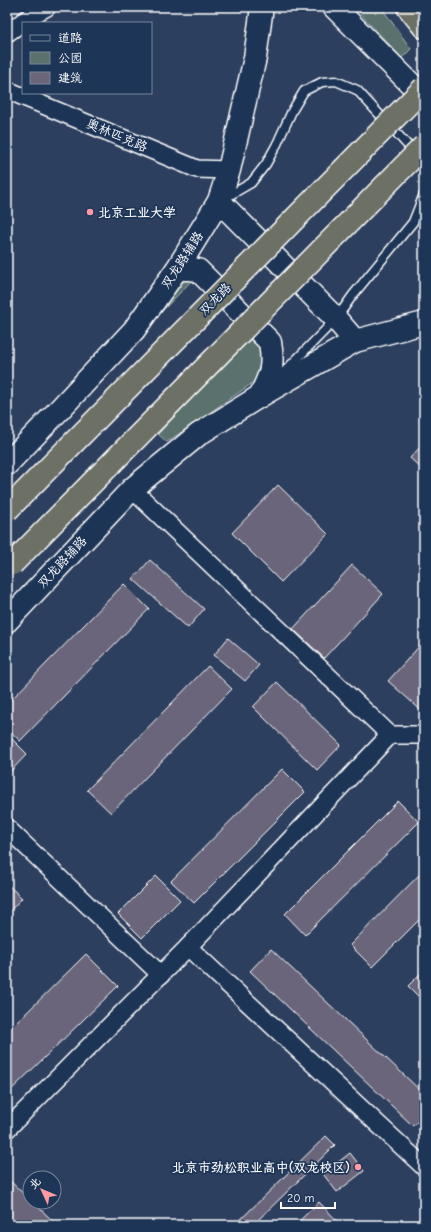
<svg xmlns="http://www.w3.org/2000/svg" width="431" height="1232" font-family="'Comic Neue','LXGW WenKai TC',sans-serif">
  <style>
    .green { fill: #5a716d; stroke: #acb8b6 }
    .building { fill: #6b657a; stroke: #fff }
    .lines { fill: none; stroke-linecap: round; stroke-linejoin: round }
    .lane-casing { stroke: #fff; stroke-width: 11 }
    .street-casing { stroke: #fff; stroke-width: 20 }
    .secondary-casing { stroke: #fff; stroke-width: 25 }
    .highway-casing { stroke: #fff; stroke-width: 25 }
    .lane { stroke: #1d3557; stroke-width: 8 }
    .street { stroke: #1d3557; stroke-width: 17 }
    .secondary { stroke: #1d3557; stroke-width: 22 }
    .highway { stroke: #6c7065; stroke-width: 22 }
    .primary-bridge-casing { stroke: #fff; stroke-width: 25; stroke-linecap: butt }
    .primary-bridge { stroke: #6c7065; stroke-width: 22 }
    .poi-dot { fill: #ff9aa2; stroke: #1d3557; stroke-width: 1.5 }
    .labels { text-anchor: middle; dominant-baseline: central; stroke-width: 3.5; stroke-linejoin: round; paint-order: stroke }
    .street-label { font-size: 13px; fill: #fff; stroke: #1d3557 }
    .poi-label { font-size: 13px; font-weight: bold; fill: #fff; stroke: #1d3557; text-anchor: start }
  </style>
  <rect width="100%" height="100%" fill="#2d3f5e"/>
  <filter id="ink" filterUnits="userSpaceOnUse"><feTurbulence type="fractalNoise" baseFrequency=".025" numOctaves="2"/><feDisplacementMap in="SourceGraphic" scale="8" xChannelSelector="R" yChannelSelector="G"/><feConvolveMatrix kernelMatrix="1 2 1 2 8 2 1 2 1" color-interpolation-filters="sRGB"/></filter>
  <g filter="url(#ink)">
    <g class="green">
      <path d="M354,7H381L411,49L402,58Z"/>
      <path d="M180,277H195L121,354Z"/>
      <path d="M253,332L264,341L263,371L254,382L167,442L158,434Z"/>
    </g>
    <g class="building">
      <path d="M424,443V471L410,458Z"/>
      <path d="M278,485L328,534L281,582L232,533Z"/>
      <path d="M150,560L204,609L188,628L133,579Z"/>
      <path d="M352,565L383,594L324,658L293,629Z"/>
      <path d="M124,584L149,609L20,741L7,728V704Z"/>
      <path d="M228,638L259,665L245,681L214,655Z"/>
      <path d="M424,641V713L388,681Z"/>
      <path d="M208,666L232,689L111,813L87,790Z"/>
      <path d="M277,682L341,745L317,770L253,707Z"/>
      <path d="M7,734L27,754L7,775Z"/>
      <path d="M282,769L305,792L194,903L171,881Z"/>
      <path d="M398,801L419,822L305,935L285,914Z"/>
      <path d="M424,870V915L372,967L350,945Z"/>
      <path d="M156,876L180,900L142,938L118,914Z"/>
      <path d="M7,884L22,898L7,914Z"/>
      <path d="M271,949L424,1094V1115L413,1126L250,971Z"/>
      <path d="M86,954L118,986L7,1094V1032Z"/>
      <path d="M424,970V1002L408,986Z"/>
      <path d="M326,1136L335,1145L253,1225H235Z"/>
      <path d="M350,1153L364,1171L337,1192L323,1174Z"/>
      <path d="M7,1178L30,1200V1202H33L57,1225H7Z"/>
      <path d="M319,1202L341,1225H295Z"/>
    </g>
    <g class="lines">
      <g class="lane-casing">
        <g id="lane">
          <path d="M225,198L251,183L266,164L277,144L292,111L304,91L322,82L336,81L357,90L423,162L424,167"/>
          <path d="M282,374L336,319L353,295L413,222L424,194"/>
        </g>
      </g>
      <g class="street-casing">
        <g id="street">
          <path d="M7,33L34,14L47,7"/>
          <path d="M7,90L197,169L229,170"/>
          <path d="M132,489L390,735"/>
          <path d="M7,828L161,975"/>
          <path d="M188,947L424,1167"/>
          <path d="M7,1129L188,947L390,735H424"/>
        </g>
      </g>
      <g class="secondary-casing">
        <g id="secondary">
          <path d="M334,7L424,97"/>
          <path d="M219,201L336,319L355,341"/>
          <path d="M177,269H190L198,270L270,342C274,366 271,374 260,396"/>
          <path d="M7,464L59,410L134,330L177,269L219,201L229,170L255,58L262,7"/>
          <path d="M7,621L132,489L199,434L260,396L355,341L424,323"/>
        </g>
      </g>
      <g class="highway-casing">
        <path id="highway" d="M408,7L424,27"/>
      </g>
      <use href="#lane" class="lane"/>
      <use href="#street" class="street"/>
      <use href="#secondary" class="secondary"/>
      <use href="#highway" class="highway"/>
      <g class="primary-bridge-casing">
        <g id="primary-bridge">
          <path d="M7,510L424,88"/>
          <path d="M12,564L424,146"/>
        </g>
      </g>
      <use href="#primary-bridge" class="primary-bridge"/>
    </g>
  </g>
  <g class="poi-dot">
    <circle cx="90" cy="212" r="4"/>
    <circle cx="358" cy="1167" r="4"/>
  </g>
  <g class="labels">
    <g class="street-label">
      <text transform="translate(117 135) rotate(23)">奥林匹克路</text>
      <text transform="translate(182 260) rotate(-57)">双龙路辅路</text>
      <text transform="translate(215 299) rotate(-45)">双龙路</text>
      <text transform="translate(62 562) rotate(-47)">双龙路辅路</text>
    </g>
    <g class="poi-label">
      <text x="98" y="212">北京工业大学</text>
      <text x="350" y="1167" text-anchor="end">北京市劲松职业高中(双龙校区)</text>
    </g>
  </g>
  <rect width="431" height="1232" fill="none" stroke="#1d3557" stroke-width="24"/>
  <rect x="12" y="12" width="407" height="1208" fill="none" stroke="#fff" stroke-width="1.5" filter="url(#ink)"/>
  <rect x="22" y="22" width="130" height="72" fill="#1d3557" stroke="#77869a"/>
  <rect x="30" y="35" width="20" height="6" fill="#1d3557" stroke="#77869a"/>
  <text x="58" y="42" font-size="12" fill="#ffffff">道路</text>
  <rect x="30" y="52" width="20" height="12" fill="#5a716d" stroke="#77869a"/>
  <text x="58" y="62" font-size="12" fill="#ffffff">公园</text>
  <rect x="30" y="72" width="20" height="12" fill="#6b657a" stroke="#77869a"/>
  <text x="58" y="82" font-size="12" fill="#ffffff">建筑</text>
  <g transform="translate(42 1190) rotate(314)"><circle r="19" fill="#1d3557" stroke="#77869a"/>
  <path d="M0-3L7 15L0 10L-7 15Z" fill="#ff9aa2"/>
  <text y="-6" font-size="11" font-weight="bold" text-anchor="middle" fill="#ffffff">北</text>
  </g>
  <path d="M281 1202v6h54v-6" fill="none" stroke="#ffffff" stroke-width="2"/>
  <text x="287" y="1202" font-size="12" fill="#ffffff" stroke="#1d3557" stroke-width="3" paint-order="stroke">20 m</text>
</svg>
